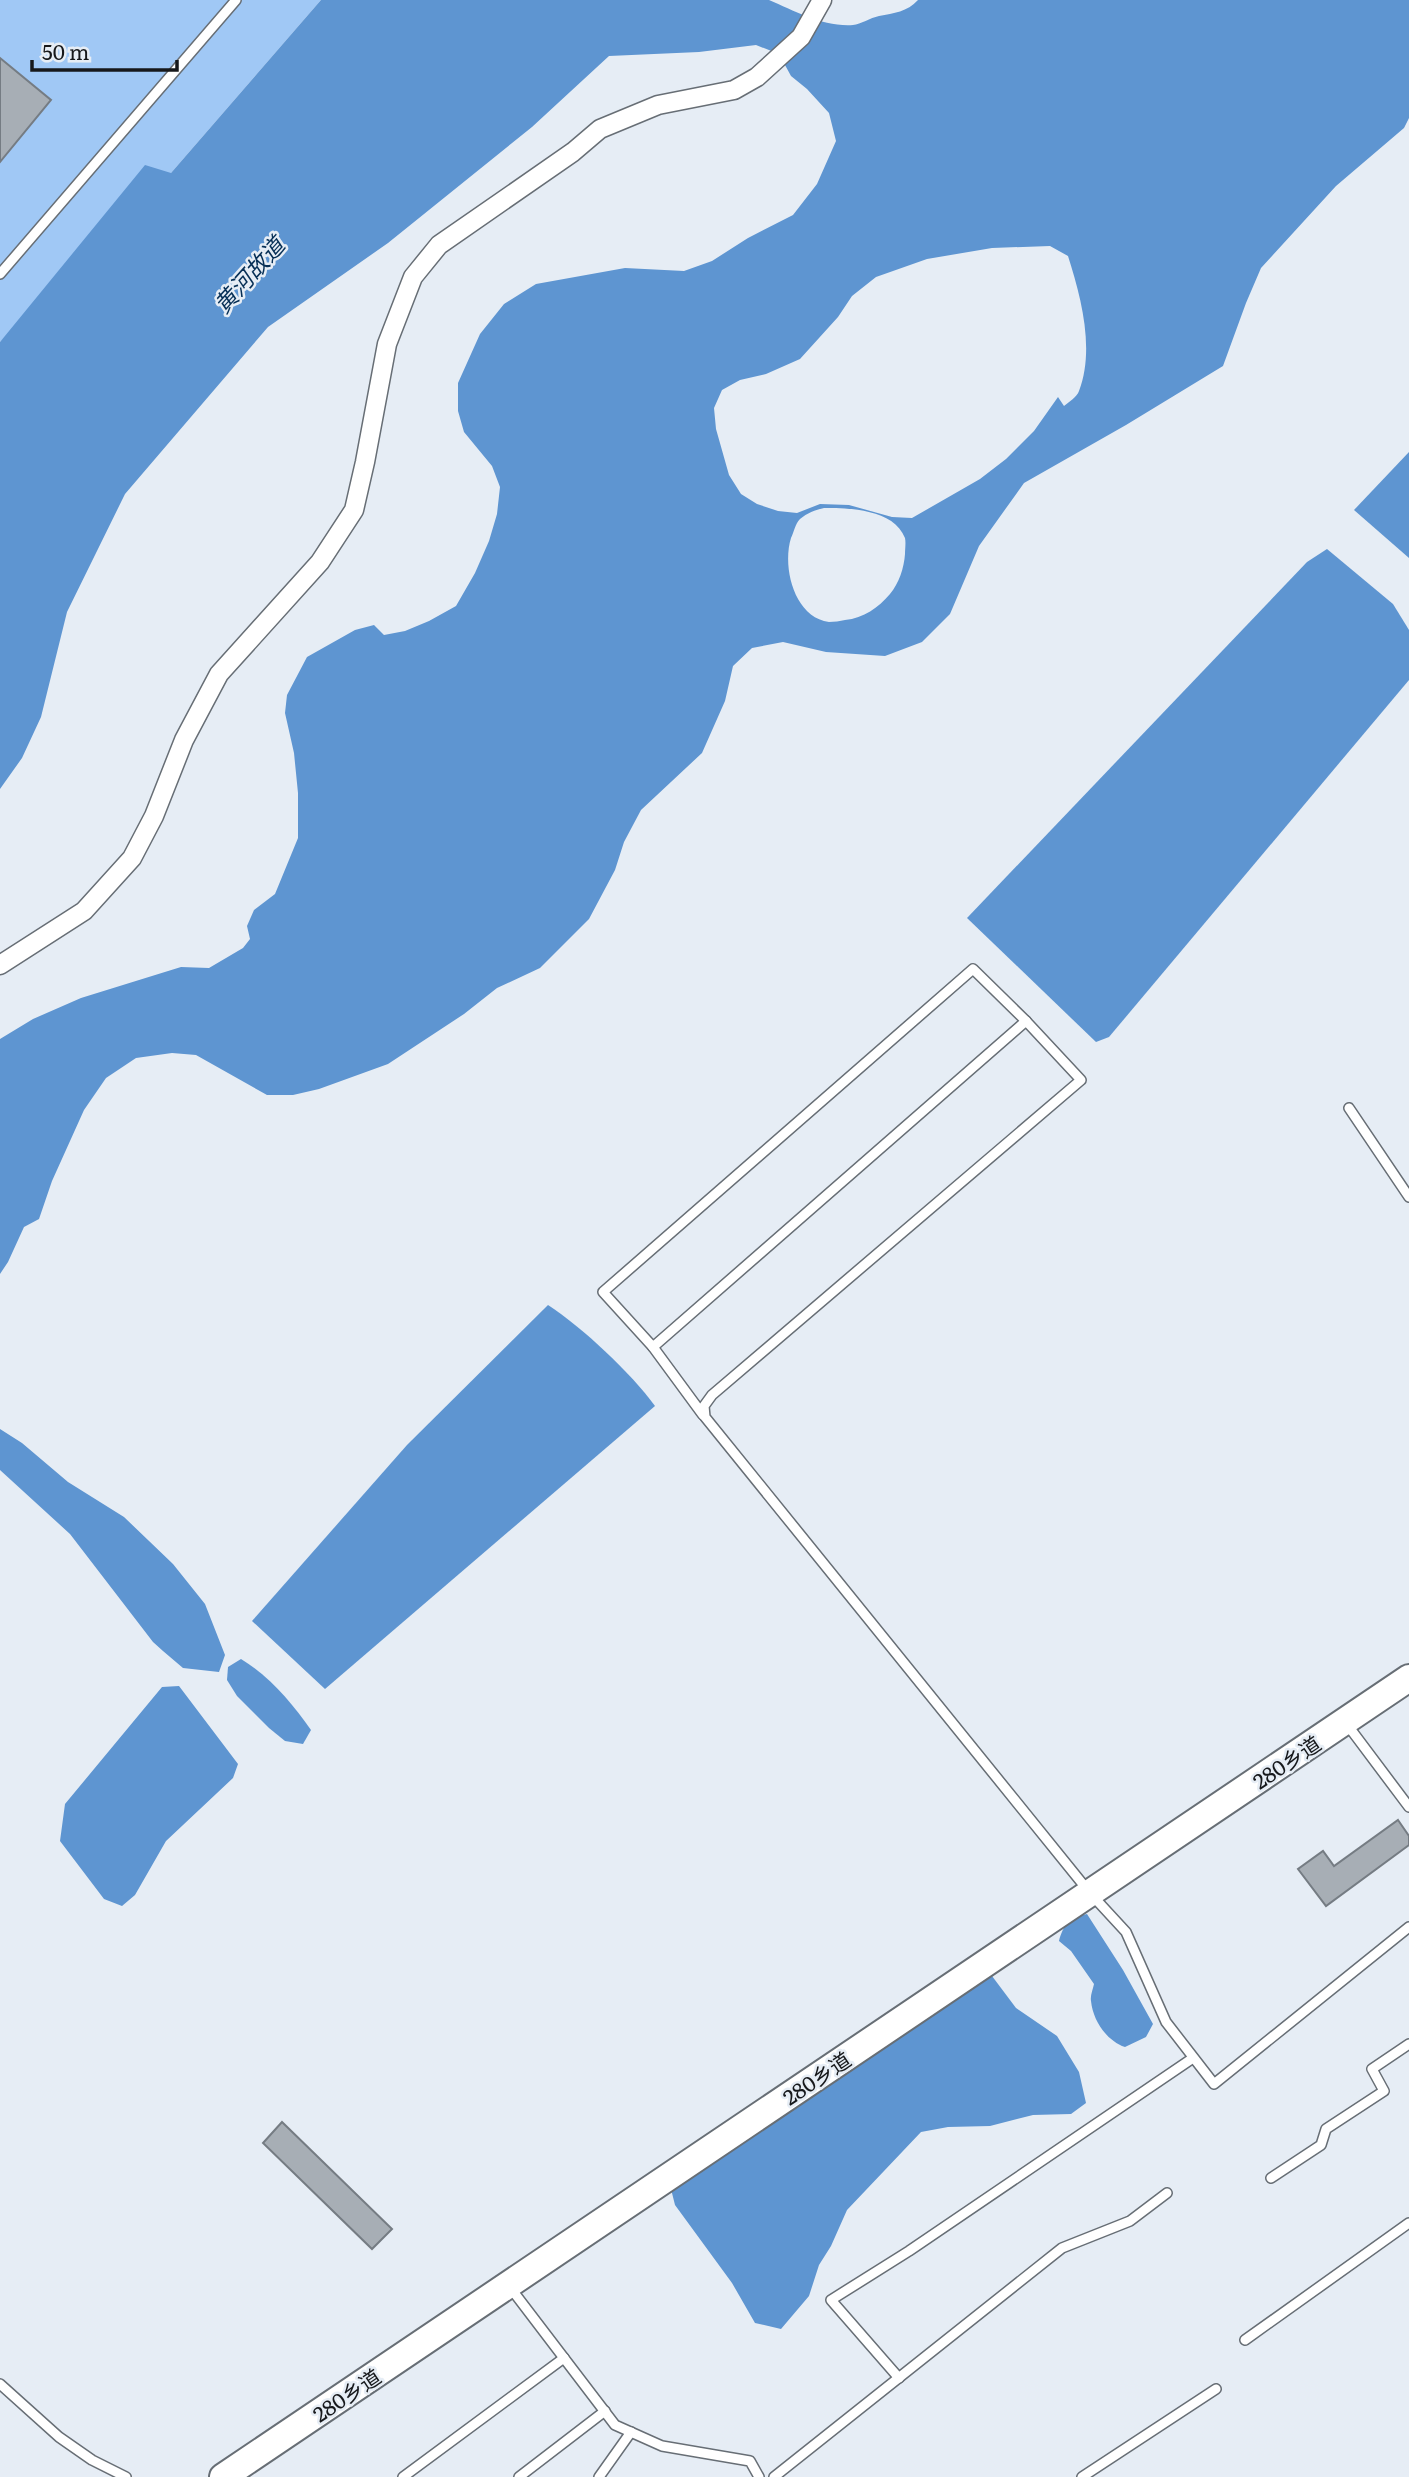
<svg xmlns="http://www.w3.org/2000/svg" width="1409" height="2477" font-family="Literata,'Noto Sans SC',serif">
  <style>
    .green { fill: #a0c8f5 }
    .water { fill: #5e95d1; fill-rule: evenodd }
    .building { fill: #a7aeb5; stroke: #757c83; stroke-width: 2 }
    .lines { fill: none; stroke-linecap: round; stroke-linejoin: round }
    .lane-casing { stroke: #676e75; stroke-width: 12 }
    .street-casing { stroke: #676e75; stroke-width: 21 }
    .secondary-casing { stroke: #676e75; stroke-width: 30 }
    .lane { stroke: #fff; stroke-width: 9 }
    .street { stroke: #fff; stroke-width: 18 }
    .secondary { stroke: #fff; stroke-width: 26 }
    .labels { text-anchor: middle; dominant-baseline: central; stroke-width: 5; stroke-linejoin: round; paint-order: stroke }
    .street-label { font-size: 21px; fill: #16181b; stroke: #e6edf5 }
    .water-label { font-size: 23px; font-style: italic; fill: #062f56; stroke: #e6edf5 }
  </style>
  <rect width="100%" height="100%" fill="#e6edf5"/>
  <path class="green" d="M0,0H321L171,173L0,342Z"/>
  <g class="water">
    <path d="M321,0H769C795,11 823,27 853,25C861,24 870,18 879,16C894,13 907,12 918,0H1409V118L1404,128L1336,186L1261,268L1246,303L1223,366L1126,425L1024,483L979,546L950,614L922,642L885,656L826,652L783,642L752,648L733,666L725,701L702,753L641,810L624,842L615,870L589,919L540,968L497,988L464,1014L388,1064L319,1089L293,1095H267L196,1055L172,1053L136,1058L106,1078L84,1110L52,1181L39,1219L24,1227L8,1262L0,1274V1039L33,1019L81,998L181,967L209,968L243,948L250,939L247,926L254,910L275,894L298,838V793L294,753L285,713L287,695L307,657L355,630L374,625L384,635L405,631L429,621L456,606L475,573L489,541L497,514L500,487L492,466L464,432L458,411V383L480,334L504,304L536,284L625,268L684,271L712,261L748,238L793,215L817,184L836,141L829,113L807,89L791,76L779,54L756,45L699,52L609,56L532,127L388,243L268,327L125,494L67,612L41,717L22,758L0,789V342L145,165L171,173ZM1050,246L1068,256C1081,297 1095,349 1079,391C1077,397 1069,402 1064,406L1058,397L1034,431L1006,459L980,479L912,518L892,517L849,505L820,504L797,513L778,511L757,504L741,494L729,475L716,429L714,408L722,390L740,380L766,374L800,359L838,317L852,296L876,277L927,259L992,248ZM824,508C849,508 894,509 905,538C906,543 905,549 905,554C904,568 899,583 890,594C878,608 864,618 845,620C840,621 834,622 829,622C794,617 782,567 791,538C794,532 795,524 800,519C807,513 815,510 824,508Z"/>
    <path d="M1409,452V558L1354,510Z"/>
    <path d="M1327,549L1393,604L1409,630V680L1109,1037L1096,1042L967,918L1307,562Z"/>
    <path d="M548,1305C583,1328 630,1372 655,1406L325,1689L252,1621L407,1445Z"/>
    <path d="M0,1429L22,1443L68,1482L124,1517L173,1564L205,1604L225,1655L219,1672L183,1668L163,1651L153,1642L70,1534L0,1470Z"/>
    <path d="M241,1659C269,1676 292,1703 311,1730L303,1744L285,1741L269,1728L237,1696L227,1680L228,1667Z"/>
    <path d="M179,1686L238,1764L233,1778L166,1841L135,1895L122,1906L104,1899L60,1841L65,1804L162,1687Z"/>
    <path d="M1087,1914L1123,1970L1153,2024L1146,2037L1125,2047C1107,2041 1093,2021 1091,2001C1090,1996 1093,1989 1094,1984L1071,1951L1059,1941C1063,1925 1070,1918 1087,1914Z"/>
    <path d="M992,1976L1016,2008L1057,2036L1079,2072L1086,2103L1071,2114L1033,2115L990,2126L948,2127L921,2132L847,2210L831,2246L819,2265L809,2296L781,2329L755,2323L732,2283L675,2205L671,2189L981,1977Z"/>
  </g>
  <g class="building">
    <path d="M0,58L51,100L0,162Z"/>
    <path d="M1398,1820L1409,1836V1845L1326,1906L1298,1869L1323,1851L1334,1866Z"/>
    <path d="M282,2122L392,2229L372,2249L263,2143Z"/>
  </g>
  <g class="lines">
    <g class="lane-casing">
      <g id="lane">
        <path d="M0,274L236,0"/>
        <path d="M1349,1108L1409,1197"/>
        <path d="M653,1347L603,1292L973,969L1026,1021L1081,1080L712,1395L704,1406L705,1417L1090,1893L1126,1932L1166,2022L1214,2084L1409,1927"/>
        <path d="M703,1415L653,1347L1026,1021"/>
        <path d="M1346,1723L1409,1807"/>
        <path d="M1271,2178L1321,2145L1326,2129L1384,2091L1372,2069L1409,2044"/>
        <path d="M509,2286L615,2425L662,2446L750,2461L759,2477"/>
        <path d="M1245,2340L1409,2223"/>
        <path d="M899,2378L831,2300L909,2251L1193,2058"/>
        <path d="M0,2384L59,2437L92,2460L126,2477"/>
        <path d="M403,2477L564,2358"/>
        <path d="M519,2477L605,2411"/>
        <path d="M599,2477L631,2432"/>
        <path d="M774,2477L1062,2248L1130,2221L1167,2193"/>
        <path d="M1082,2477L1216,2389"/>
      </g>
    </g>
    <g class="street-casing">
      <path id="street" d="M0,965L84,911L132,858L154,816L184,740L219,674L320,562L354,510L365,462L387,344L413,277L439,245L573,152L600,129L658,105L734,90L757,77L801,37L822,0"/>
    </g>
    <g class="secondary-casing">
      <path id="secondary" d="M223,2477L1409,1678"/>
    </g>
    <use href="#lane" class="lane"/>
    <use href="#street" class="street"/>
    <use href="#secondary" class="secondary"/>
  </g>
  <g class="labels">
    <g class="street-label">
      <text transform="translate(1286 1761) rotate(-34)">280乡道</text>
      <text transform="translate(816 2077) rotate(-34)">280乡道</text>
      <text transform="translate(346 2394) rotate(-34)">280乡道</text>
    </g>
    <g class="water-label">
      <text transform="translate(248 274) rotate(-48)">黄河故道</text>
    </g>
  </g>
  <path d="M32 60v10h145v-10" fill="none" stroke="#16181b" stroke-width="3.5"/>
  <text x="42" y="60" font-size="21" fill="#16181b" stroke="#e6edf5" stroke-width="5" paint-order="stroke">50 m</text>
</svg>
